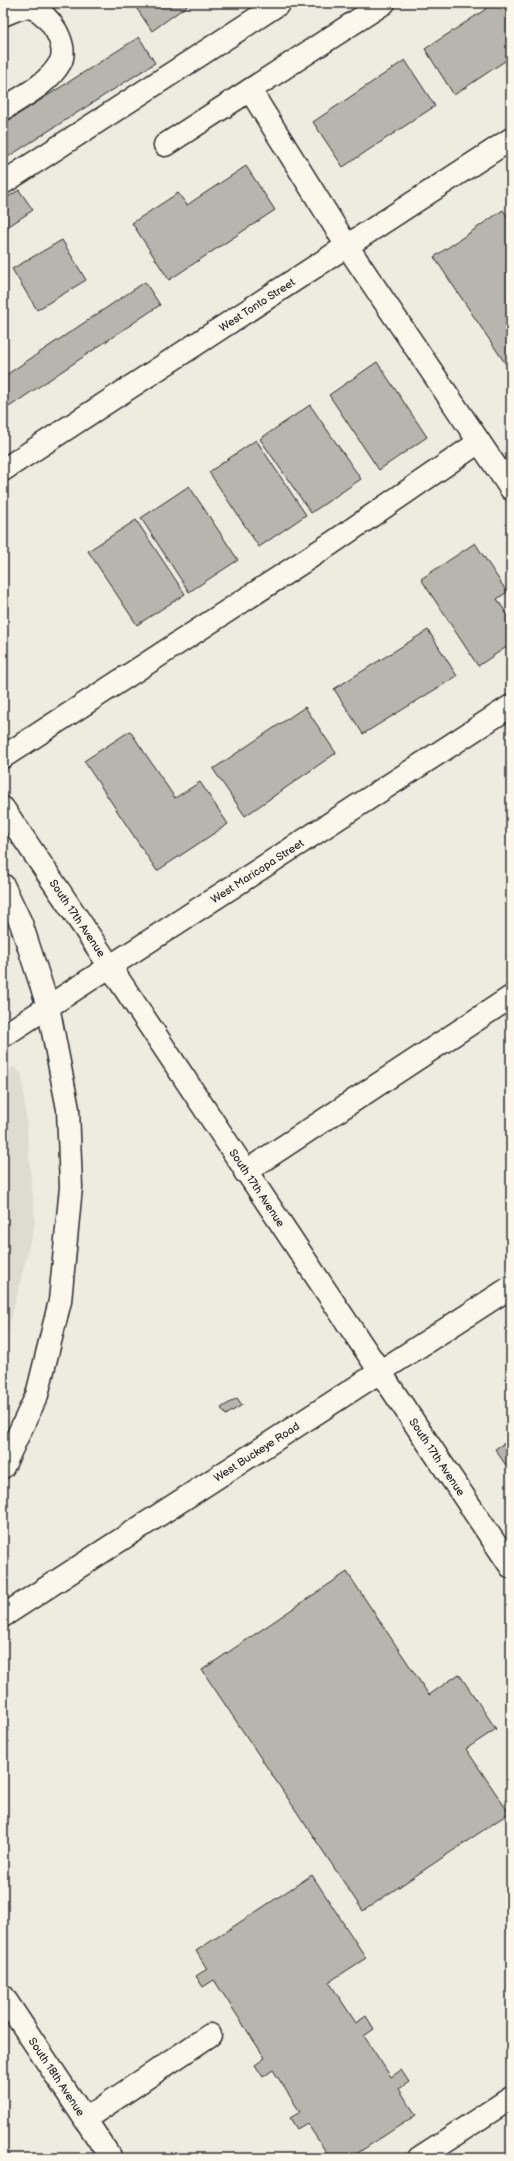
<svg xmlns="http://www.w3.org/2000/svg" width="514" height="2161" font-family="'Balsamiq Sans',sans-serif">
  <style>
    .built { fill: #dedbd1 }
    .building { fill: #b8b5ae; stroke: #2b2b2b }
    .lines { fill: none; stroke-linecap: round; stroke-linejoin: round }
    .minor-casing { stroke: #2b2b2b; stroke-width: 25 }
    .major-casing { stroke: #2b2b2b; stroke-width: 25 }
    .minor { stroke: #fbf7ec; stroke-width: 22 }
    .major { stroke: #fbf7ec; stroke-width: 22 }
    .labels { text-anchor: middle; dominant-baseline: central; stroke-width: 3.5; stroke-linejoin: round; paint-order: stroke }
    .street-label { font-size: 11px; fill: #2b2b2b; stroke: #fbf7ec }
  </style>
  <rect width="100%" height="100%" fill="#eeebe0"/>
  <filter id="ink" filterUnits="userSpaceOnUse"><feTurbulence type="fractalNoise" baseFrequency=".025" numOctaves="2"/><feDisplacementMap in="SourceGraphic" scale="8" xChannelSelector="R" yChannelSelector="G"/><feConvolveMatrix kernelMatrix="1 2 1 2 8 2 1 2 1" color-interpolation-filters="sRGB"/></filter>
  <g filter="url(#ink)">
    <path class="built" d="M14,1067L22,1074L35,1222L3,1351V1074Z"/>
    <g class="building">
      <path d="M133,3H191L152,31Z"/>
      <path d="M482,3H511V57L454,95L425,49L486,9Z"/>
      <path d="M139,37L155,63L3,160V124Z"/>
      <path d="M405,60L435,106L343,167L313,122Z"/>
      <path d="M246,166L275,210L169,280L132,223L178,193L187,205Z"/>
      <path d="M19,190L33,210L3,230V200Z"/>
      <path d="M503,210L511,222V264L506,268L511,275V372L434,257Z"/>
      <path d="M62,240L86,280L37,310L12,269Z"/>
      <path d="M145,282L160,305L3,411V377Z"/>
      <path d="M377,362L427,437L379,470L329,395Z"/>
      <path d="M310,405L361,479L311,513L260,439Z"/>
      <path d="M256,440L306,515L259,547L209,472Z"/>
      <path d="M189,486L238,560L189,592L141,518Z"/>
      <path d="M136,520L185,594L137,625L88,551Z"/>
      <path d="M475,543L507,592L497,599L511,620V644L478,666L421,579Z"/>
      <path d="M428,630L457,676L363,734L334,689Z"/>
      <path d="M305,707L336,753L245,816L213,769Z"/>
      <path d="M130,731L175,798L200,782L228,824L157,871L84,761Z"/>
      <path d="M237,1398L242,1405L226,1415L221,1408Z"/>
      <path d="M511,1439V1473L495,1449Z"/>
      <path d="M347,1572L429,1695L459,1674L496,1729L466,1749L509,1813L363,1911L202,1670Z"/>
      <path d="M312,1875L366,1958L329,1982L356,2023L366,2016L374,2029L364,2036L391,2077L401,2070L409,2082L399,2089L416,2115L350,2158H330L307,2123L297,2129L290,2118L300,2112L273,2070L263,2077L255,2065L265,2058L214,1980L203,1987L196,1976L207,1969L196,1951Z"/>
    </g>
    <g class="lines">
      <g class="minor-casing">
        <g id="minor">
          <path d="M3,15C11,12 23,5 32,8C49,13 70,46 60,63C48,84 22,97 3,109"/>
          <path d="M250,90L347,246L511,489"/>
          <path d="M165,145L384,3"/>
          <path d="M3,183L280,3"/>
          <path id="s1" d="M3,470L511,139"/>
          <path d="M3,757L332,543L479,442"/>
          <path id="s2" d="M3,1036L511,706"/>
          <path d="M245,1172L511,997"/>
          <path id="s3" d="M381,1373L511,1567"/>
          <path id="s4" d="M3,1996L111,2158"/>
          <path d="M85,2119L210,2035"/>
          <path d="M419,2158L511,2098"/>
        </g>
      </g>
      <g class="major-casing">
        <g id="major">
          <path id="s5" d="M3,808C131,995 254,1185 381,1373"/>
          <path d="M3,885L21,923L48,1006L68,1109L71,1187L60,1301L37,1395L3,1467"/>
          <path id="s6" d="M3,1616L511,1287"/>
        </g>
      </g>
      <use href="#minor" class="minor"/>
      <use href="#major" class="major"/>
    </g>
  </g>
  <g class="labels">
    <g class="street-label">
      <text stroke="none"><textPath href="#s1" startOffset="303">West Tonto Street</textPath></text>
      <text stroke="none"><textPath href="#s2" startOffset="303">West Maricopa Street</textPath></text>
      <text stroke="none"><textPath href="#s5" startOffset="133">South 17th Avenue</textPath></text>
      <text stroke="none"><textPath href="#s5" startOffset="457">South 17th Avenue</textPath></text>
      <text stroke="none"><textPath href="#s6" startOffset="302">West Buckeye Road</textPath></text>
      <text stroke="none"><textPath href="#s3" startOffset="101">South 17th Avenue</textPath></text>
      <text stroke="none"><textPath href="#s4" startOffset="97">South 18th Avenue</textPath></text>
    </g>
  </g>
  <rect width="514" height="2161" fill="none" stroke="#fbf7ec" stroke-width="16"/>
  <rect x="8" y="8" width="498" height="2145" fill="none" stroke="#2b2b2b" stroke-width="1.5" filter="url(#ink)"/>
</svg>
